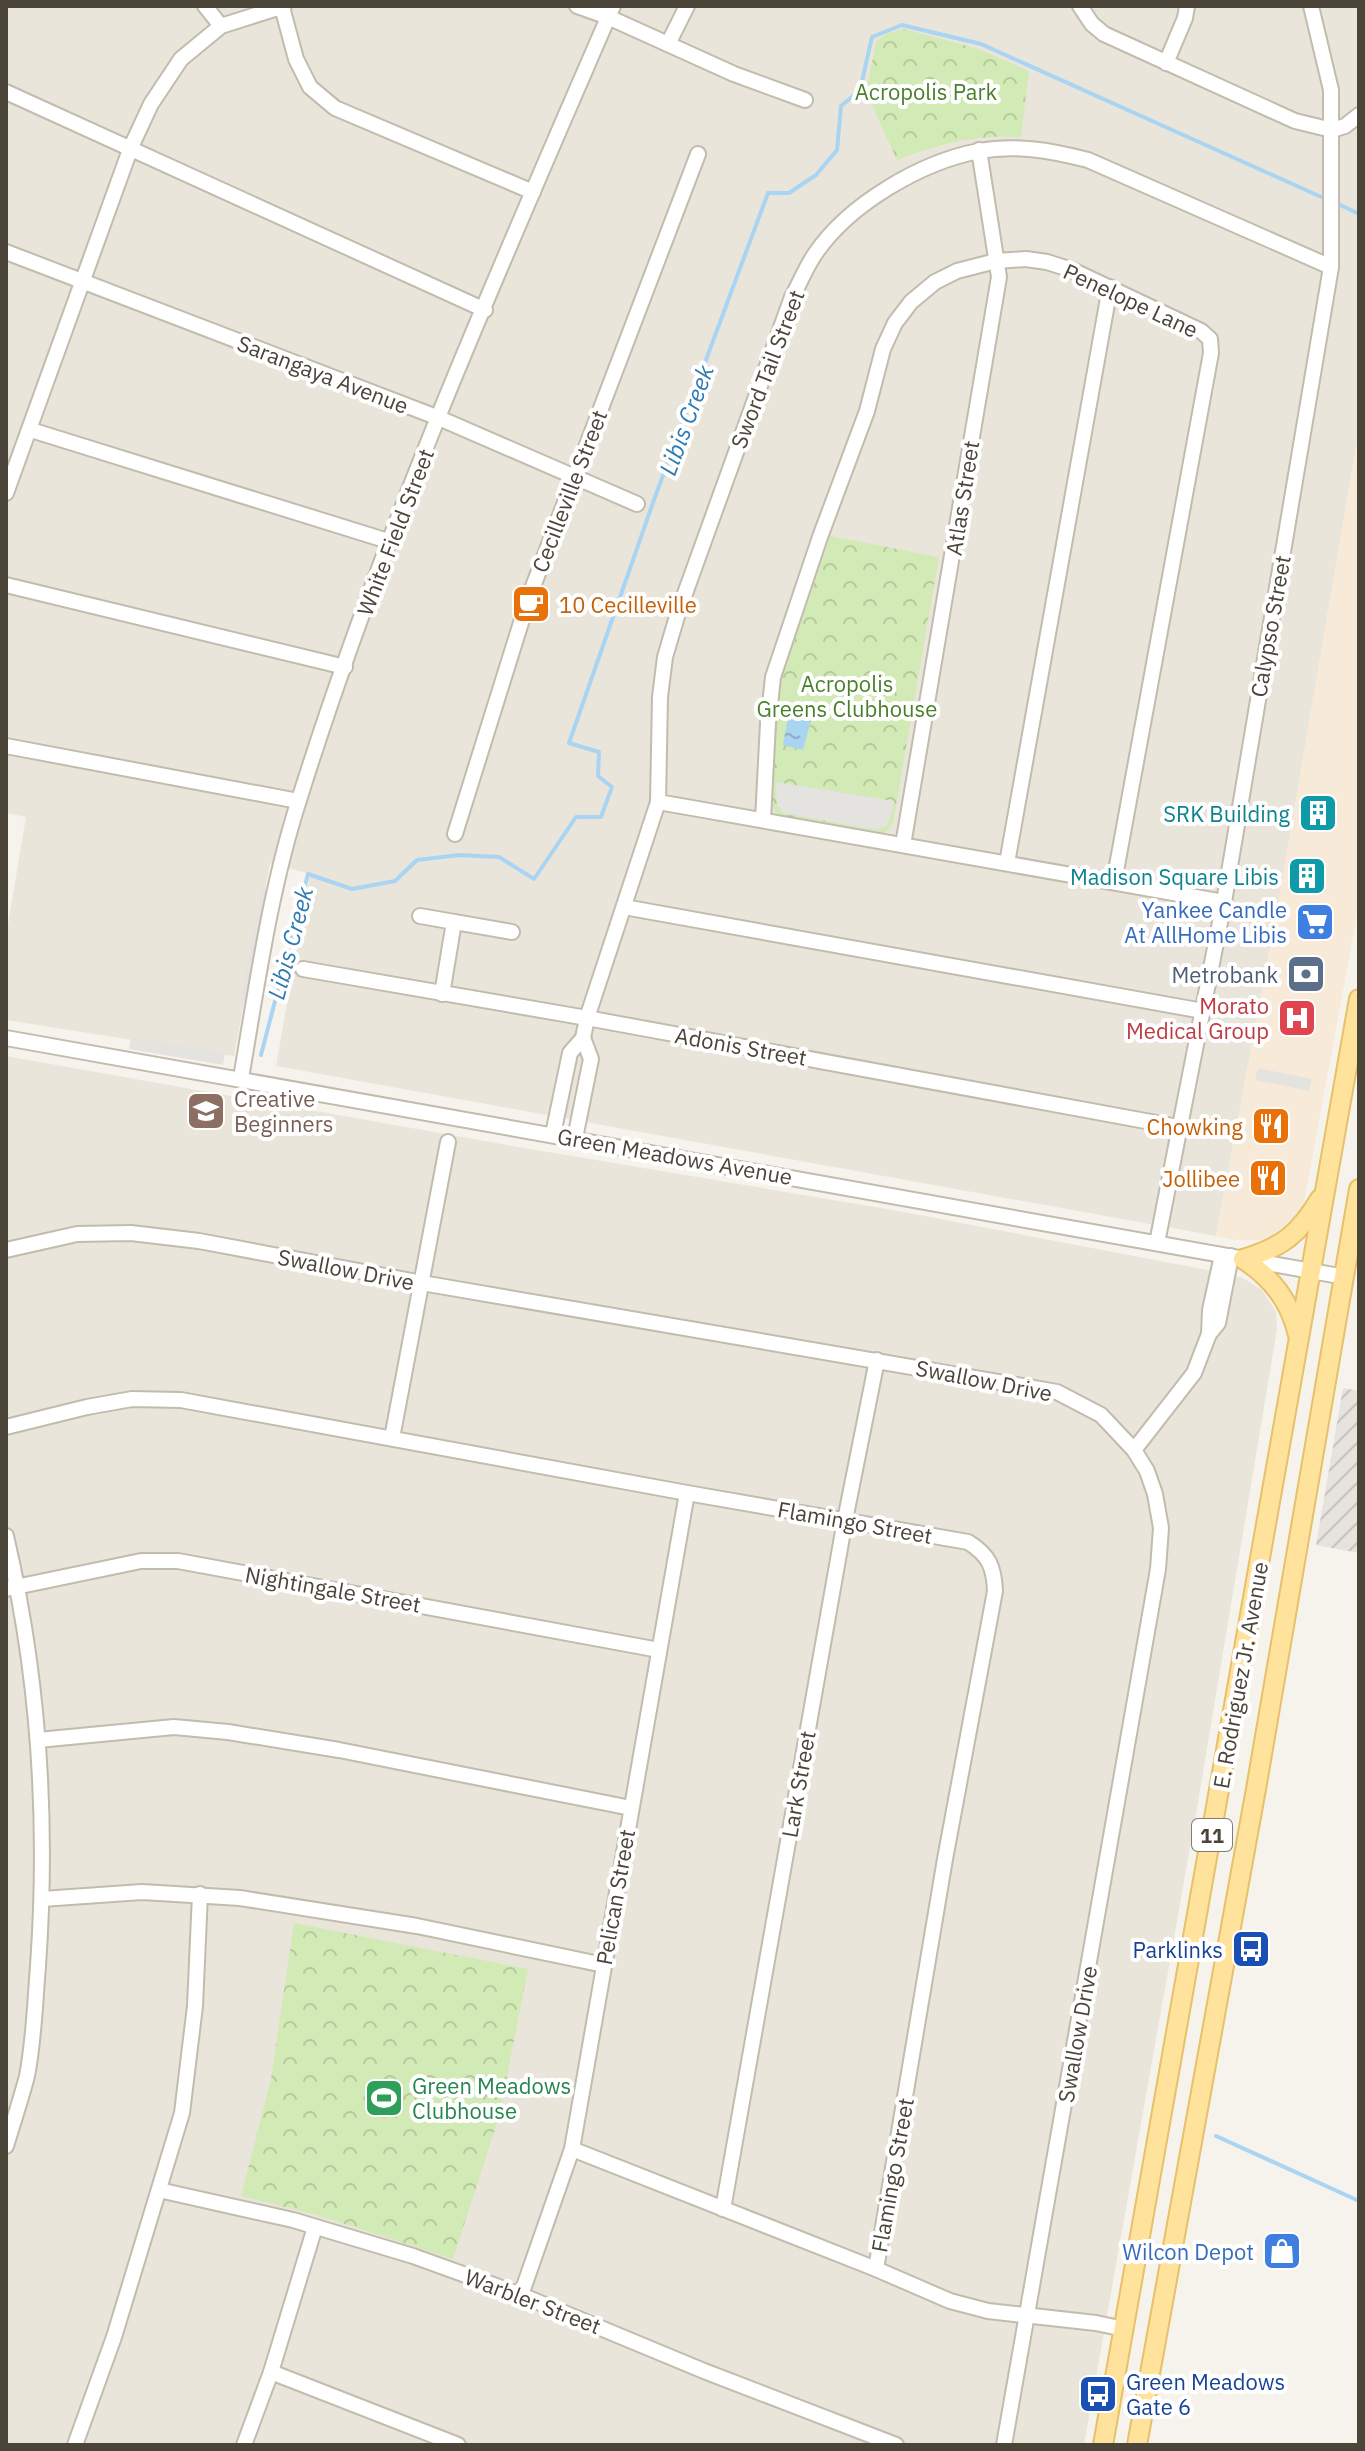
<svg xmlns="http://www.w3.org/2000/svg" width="1365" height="2451" font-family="'IBM Plex Sans',sans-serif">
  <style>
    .residential { fill: #eae5da }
    .commercial { fill: #f7ead8 }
    .industrial { fill: url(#industrial-furrows) }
    .park { fill: url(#park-crowns) }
    .parking { fill: #e5e3e0 }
    .water { fill: url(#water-ripples) }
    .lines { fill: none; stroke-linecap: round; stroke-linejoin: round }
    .stream { stroke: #a9d4f2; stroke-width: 4 }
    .minor-casing { stroke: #c2bbae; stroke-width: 18 }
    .major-casing { stroke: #e6c16a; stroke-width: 22 }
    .minor { stroke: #fff; stroke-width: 14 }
    .major { stroke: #ffe39c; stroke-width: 18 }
    .labels { text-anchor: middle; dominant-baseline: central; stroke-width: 8; stroke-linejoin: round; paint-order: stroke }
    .shield { fill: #fff; stroke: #817c74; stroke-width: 2 }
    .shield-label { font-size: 20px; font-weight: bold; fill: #4b4439 }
    .park-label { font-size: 22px; fill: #4a7f2a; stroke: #fff }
    .street-label { font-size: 22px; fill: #4b4439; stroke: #fff }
    .food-label { font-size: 22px; fill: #c56008; stroke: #fff; text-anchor: end }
    .culture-label { font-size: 22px; fill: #0d838f; stroke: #fff; text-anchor: end }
    .shop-label { font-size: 22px; fill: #366cbe; stroke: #fff; text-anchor: end }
    .service-label { font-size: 22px; fill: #4e5e75; stroke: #fff; text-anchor: end }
    .health-label { font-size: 22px; fill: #be3a42; stroke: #fff; text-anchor: end }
    .education-label { font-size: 22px; fill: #785e54; stroke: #fff; text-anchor: start }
    .transit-label { font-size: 22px; fill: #164399; stroke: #fff; text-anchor: end }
    .leisure-label { font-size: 22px; fill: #27864d; stroke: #fff; text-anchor: start }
    .water-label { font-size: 24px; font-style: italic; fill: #2e7ab2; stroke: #fff }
  </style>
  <defs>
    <pattern id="industrial-furrows" width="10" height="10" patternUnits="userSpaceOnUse" patternTransform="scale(2)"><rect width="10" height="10" fill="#e6e2dd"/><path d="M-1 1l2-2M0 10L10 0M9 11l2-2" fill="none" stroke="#c7c3be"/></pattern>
    <pattern id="park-crowns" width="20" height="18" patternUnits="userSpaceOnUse" patternTransform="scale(2)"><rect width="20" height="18" fill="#d2eab5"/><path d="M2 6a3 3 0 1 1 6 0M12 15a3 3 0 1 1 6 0" fill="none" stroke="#b6ca9c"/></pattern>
    <pattern id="water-ripples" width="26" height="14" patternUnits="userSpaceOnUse" patternTransform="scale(2)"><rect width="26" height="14" fill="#a9d4f2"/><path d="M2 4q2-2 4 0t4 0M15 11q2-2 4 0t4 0" fill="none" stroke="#8caec5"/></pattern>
  </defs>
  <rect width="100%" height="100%" fill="#f6f3ec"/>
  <g class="residential">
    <path d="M6,6H1359V429L1278,906L1216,1236L276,1066L310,874L270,863L234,1056L6,1020V936L26,817L6,813Z"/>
    <path d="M6,1056L507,1145L893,1210L1218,1272L1243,1278L1262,1290L1276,1312L1277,1329L1197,1808L1084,2445H6Z"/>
  </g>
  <path class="commercial" d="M1359,429V904L1302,1213L1279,1236L1266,1240H1235L1216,1236L1278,906Z"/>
  <path class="industrial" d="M1343,1388L1359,1391V1553L1316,1545Z"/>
  <g class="park">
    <path d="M904,29L979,49L1029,71L1021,137C976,134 938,144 897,160L866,92L876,42L886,34Z"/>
    <path d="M830,536L939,557L893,823L885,833L879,835L786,819L778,816L772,806L775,728L781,680Z"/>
    <path d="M294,1923L528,1969L499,2117L453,2259L317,2215L241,2196L271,2079Z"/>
  </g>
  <g class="parking">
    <path d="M776,782L894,801L889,822L886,826L876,830L783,813L777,805Z"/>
    <path d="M262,889L270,890L248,1002L240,1000Z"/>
    <path d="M131,1037L225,1053L223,1065L129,1049Z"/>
    <path d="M1258,1068L1312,1079L1309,1091L1255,1080Z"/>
  </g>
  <path class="water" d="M790,707L813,712L803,750L783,745Z"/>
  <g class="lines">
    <g class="stream">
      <path d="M1336,203L1359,214"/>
      <path d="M261,1055L308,874L352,889L395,881L417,860L459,855L499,857L534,879L576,817H601L612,787L598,776L599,752L569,743L655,497L768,193H789L816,175L837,150L841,106L860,90L872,37L902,25L981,44L1328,200"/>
      <path d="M1216,2136L1359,2201"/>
    </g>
    <g class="minor-casing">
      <g id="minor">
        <path d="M205,6L221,26"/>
        <path d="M577,6L608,17L734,74L805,100"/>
        <path d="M1080,6L1092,24L1104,34L1295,121L1332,130L1345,126L1359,115"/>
        <path d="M282,7L296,59L310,87L335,108L533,192"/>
        <path d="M668,44L687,6"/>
        <path d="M1166,63L1185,18L1187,6"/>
        <path d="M6,92L485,310"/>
        <path d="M6,252L439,418L637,504"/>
        <path d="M31,430L388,541"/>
        <path d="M6,493L131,147L151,104L181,59L221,26L284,6"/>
        <path d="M6,585L345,667"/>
        <path d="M6,746L298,801"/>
        <path d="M658,802L1224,902"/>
        <path d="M763,820L768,723L773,677L820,537L867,411L883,349L895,323L911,302L935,282L957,271L996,261L1026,259L1047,262L1072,270L1201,331L1210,339L1211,353L1114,882"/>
        <path d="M455,834L529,597L698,154"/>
        <path d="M903,845L999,277L979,150"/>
        <path d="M1007,863L1110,287"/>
        <path d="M624,907L1203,1011"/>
        <path d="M420,916L512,932"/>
        <path d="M303,969L587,1018L1178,1127"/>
        <path d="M442,994L454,922"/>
        <path d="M6,1038L1345,1277"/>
        <path d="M241,1078C257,985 270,890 299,800C384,528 500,267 613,6"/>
        <path d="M553,1134L570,1053L583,1038L587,1018L658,802L660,697L665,657L678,613L792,297C800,283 806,267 815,254C849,204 921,162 979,151C1016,144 1053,151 1088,160L1331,267"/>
        <path d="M575,1138L591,1059L583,1038"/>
        <path d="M1157,1243L1224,902L1331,267V90L1311,6"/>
        <path d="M6,1250L77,1234L131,1233L199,1241L422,1283L1057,1392L1101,1415L1134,1450L1147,1471L1155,1494L1161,1528L1158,1569L1004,2445"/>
        <path d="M1209,1334L1210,1310L1221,1260"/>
        <path d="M6,1427L87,1407L132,1399L181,1400L687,1493L968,1542C989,1555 994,1567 995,1591L945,1859L876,2269"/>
        <path d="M392,1438L448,1142"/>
        <path d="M1134,1450L1194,1373L1209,1334L1218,1323L1231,1256"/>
        <path d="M6,1536C39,1676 48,1823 38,1966C35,2003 34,2040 27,2076C21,2099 13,2123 6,2146"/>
        <path d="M6,1589L141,1561H178L659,1650"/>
        <path d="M38,1740L174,1727L228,1732L339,1750L631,1808"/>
        <path d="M42,1899L142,1892L240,1898L417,1926L604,1965"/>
        <path d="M572,2149L876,2269L950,2301L988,2311L1096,2323L1124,2329"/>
        <path d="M159,2190L293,2220L413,2256L521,2295L704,2371L896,2445"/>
        <path d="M723,2209L845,1520L877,1360"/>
        <path d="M521,2295L572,2149L687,1493"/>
        <path d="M271,2372L458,2445"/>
        <path d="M75,2445L114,2337L182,2113L195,2006L200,1894"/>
        <path d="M244,2445L271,2372L315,2227"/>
      </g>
    </g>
    <g class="major-casing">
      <g id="major">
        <path d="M1243,1259C1283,1247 1299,1234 1320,1199"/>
        <path d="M1243,1259C1272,1278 1290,1301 1298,1335"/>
        <path d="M1103,2445L1359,999"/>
        <path d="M1137,2445L1256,1789L1359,1189"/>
      </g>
    </g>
    <use href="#minor" class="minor"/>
    <use href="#major" class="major"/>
  </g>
  <defs>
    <g id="cafe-square" transform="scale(2)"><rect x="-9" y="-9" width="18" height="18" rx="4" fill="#e8710a" stroke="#fff"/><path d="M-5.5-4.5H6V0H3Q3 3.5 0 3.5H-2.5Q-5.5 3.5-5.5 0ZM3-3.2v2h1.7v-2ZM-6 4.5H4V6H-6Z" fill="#fff"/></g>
    <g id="building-square" transform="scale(2)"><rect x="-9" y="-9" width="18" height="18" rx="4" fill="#0f9aa8" stroke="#fff"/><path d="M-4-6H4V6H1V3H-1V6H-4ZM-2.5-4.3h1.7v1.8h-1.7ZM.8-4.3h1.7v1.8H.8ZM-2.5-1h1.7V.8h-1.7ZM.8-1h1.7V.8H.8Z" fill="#fff"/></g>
    <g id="supermarket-square" transform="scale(2)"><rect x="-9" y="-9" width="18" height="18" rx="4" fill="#3f7fe0" stroke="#fff"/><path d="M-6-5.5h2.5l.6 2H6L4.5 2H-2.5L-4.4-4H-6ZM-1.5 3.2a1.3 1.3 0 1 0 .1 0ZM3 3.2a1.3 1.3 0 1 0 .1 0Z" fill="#fff"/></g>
    <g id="bank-square" transform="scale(2)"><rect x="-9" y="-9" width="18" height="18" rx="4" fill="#5c6f8a" stroke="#fff"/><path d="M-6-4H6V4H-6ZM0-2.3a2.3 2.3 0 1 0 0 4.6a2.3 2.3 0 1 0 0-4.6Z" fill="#fff"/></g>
    <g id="hospital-square" transform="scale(2)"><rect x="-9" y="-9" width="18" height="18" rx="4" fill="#e0444e" stroke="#fff"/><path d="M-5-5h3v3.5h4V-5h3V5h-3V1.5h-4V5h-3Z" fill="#fff"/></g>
    <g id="school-square" transform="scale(2)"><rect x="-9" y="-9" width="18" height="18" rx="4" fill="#8d6e63" stroke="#fff"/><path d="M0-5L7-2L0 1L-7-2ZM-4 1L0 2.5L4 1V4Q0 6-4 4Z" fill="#fff"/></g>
    <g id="restaurant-square" transform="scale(2)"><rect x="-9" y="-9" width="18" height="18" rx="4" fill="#e8710a" stroke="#fff"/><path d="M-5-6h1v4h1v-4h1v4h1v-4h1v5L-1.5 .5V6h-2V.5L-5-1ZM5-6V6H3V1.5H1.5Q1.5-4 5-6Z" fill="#fff"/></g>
    <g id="bus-square" transform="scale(2)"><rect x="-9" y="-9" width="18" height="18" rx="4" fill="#1a4fb4" stroke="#fff"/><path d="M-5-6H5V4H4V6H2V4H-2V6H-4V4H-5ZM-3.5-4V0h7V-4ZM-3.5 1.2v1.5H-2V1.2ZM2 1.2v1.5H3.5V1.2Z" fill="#fff"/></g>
    <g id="stadium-square" transform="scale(2)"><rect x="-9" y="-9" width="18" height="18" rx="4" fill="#2e9e5b" stroke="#fff"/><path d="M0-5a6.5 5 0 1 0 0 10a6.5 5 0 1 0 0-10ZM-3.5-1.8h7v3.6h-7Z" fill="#fff"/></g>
    <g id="shop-square" transform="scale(2)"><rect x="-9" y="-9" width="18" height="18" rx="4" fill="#3f7fe0" stroke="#fff"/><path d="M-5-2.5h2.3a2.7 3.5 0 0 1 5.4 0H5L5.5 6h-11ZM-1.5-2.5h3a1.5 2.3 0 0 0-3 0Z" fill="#fff"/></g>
  </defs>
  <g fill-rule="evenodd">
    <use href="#cafe-square" x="531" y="604"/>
    <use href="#building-square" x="1318" y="813"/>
    <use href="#building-square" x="1307" y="876"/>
    <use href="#supermarket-square" x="1315" y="922"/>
    <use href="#bank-square" x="1306" y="974"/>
    <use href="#hospital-square" x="1297" y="1018"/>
    <use href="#school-square" x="206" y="1111"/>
    <use href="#restaurant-square" x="1271" y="1126"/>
    <use href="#restaurant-square" x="1268" y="1178"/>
    <use href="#bus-square" x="1251" y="1949"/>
    <use href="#stadium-square" x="384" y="2098"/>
    <use href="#shop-square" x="1282" y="2251"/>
    <use href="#bus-square" x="1098" y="2394"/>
  </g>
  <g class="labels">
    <rect class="shield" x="1192" y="1819" width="40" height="32" rx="6"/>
    <g class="shield-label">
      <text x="1212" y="1835">11</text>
    </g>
    <g class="park-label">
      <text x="926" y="91">Acropolis Park</text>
      <text x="847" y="683">Acropolis<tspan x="847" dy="25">Greens Clubhouse</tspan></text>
    </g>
    <g class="street-label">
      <text transform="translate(1131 300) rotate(25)">Penelope Lane</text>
      <text transform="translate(767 369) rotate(-69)">Sword Tail Street</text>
      <text transform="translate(323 374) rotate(21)">Sarangaya Avenue</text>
      <text transform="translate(569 491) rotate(-69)">Cecilleville Street</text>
      <text transform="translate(962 498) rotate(-81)">Atlas Street</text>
      <text transform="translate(395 532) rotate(-69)">White Field Street</text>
      <text transform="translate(1270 626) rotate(-80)">Calypso Street</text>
      <text transform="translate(741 1046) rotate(10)">Adonis Street</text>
      <text transform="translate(675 1156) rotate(10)">Green Meadows Avenue</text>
      <text transform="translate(346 1269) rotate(11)">Swallow Drive</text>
      <text transform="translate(984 1380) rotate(11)">Swallow Drive</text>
      <text transform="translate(855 1522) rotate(10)">Flamingo Street</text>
      <text transform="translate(333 1589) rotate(10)">Nightingale Street</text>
      <text transform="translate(1240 1675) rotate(-80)">E. Rodriguez Jr. Avenue</text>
      <text transform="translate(798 1784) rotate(-80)">Lark Street</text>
      <text transform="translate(615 1897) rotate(-80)">Pelican Street</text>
      <text transform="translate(1077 2034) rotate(-80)">Swallow Drive</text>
      <text transform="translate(892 2175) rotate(-80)">Flamingo Street</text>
      <text transform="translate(533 2301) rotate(21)">Warbler Street</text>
    </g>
    <g class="food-label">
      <text x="559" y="604" text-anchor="start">10 Cecilleville</text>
      <text x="1243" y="1126">Chowking</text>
      <text x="1240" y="1178">Jollibee</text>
    </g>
    <g class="culture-label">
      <text x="1290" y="813">SRK Building</text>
      <text x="1279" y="876">Madison Square Libis</text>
    </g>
    <g class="shop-label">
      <text x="1287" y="909">Yankee Candle<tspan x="1287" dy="25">At AllHome Libis</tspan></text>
      <text x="1254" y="2251">Wilcon Depot</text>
    </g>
    <g class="service-label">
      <text x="1278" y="974">Metrobank</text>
    </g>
    <g class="health-label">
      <text x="1269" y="1005">Morato<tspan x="1269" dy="25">Medical Group</tspan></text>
    </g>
    <g class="education-label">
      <text x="234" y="1098">Creative<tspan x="234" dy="25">Beginners</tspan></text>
    </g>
    <g class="transit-label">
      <text x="1223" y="1949">Parklinks</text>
      <text x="1126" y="2381" text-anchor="start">Green Meadows<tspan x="1126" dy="25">Gate 6</tspan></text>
    </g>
    <g class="leisure-label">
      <text x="412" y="2085">Green Meadows<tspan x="412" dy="25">Clubhouse</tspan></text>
    </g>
    <g class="water-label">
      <text transform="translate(686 420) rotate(-70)">Libis Creek</text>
      <text transform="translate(290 943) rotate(-75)">Libis Creek</text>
    </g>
  </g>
  <rect width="1365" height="2451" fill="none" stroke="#4b4439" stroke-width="16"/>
</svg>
